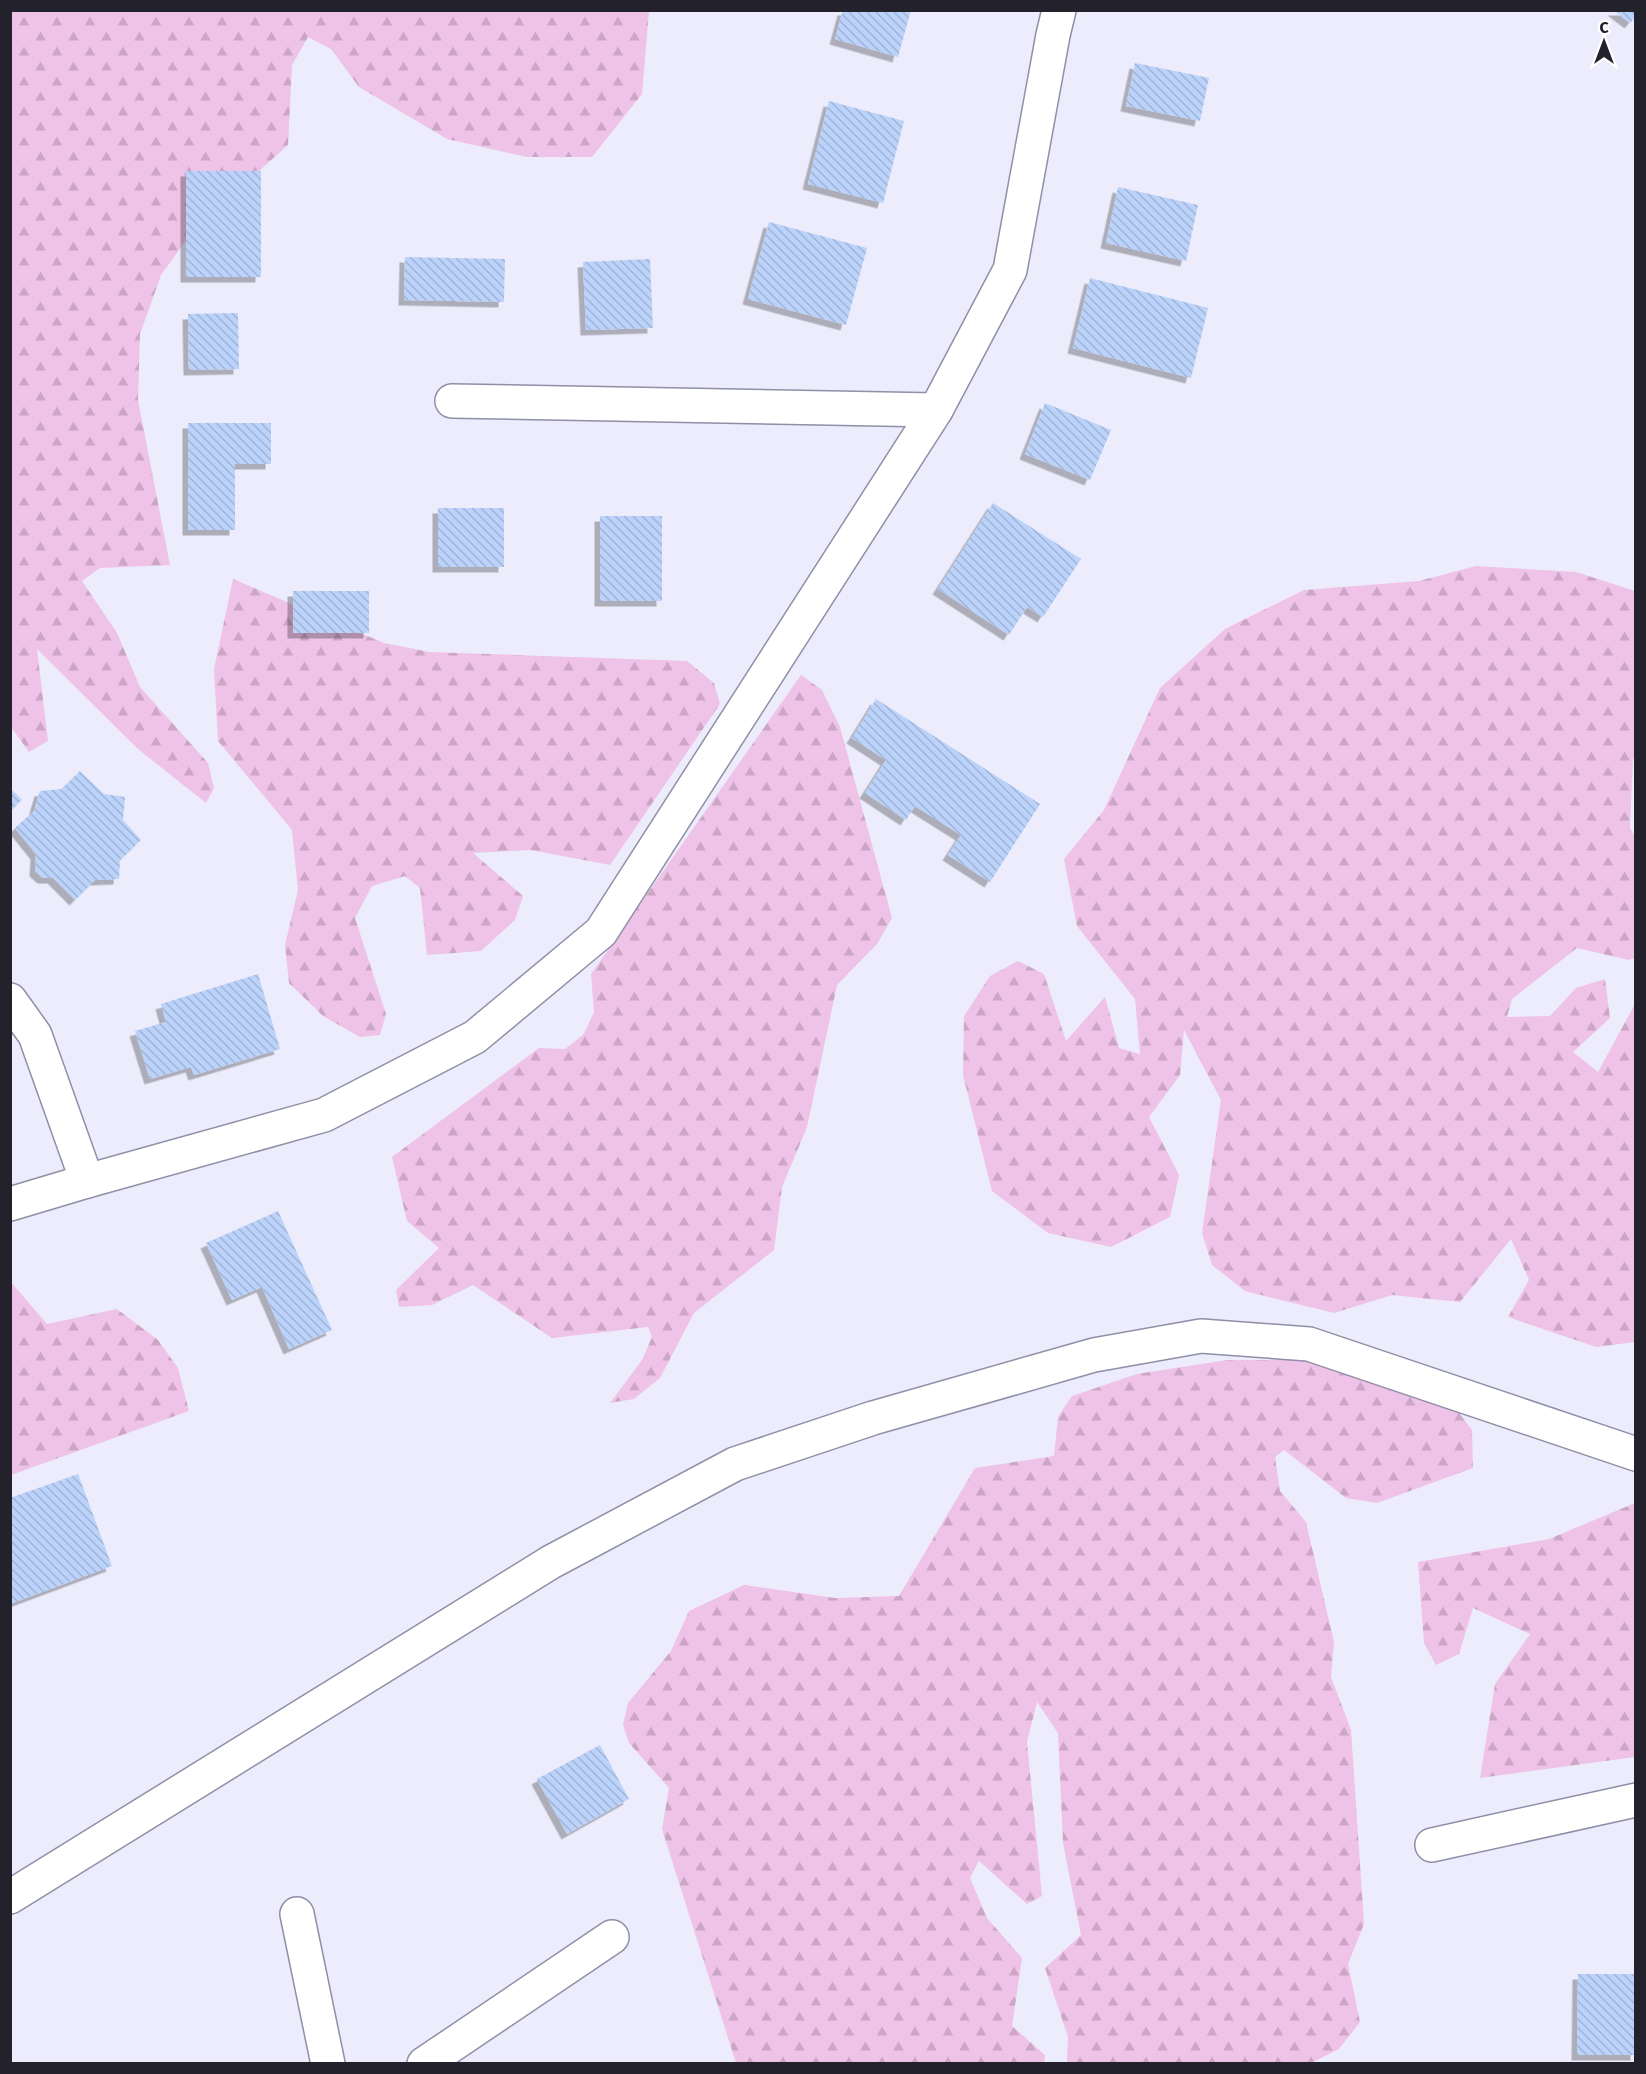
<svg xmlns="http://www.w3.org/2000/svg" width="1646" height="2074" font-family="'Fira Sans',sans-serif">
  <style>
    .forest { fill: url(#forest-firs) }
    .building { fill: url(#building-back-hatch); filter: url(#shadow) }
    .lines { fill: none; stroke-linecap: round; stroke-linejoin: round }
    .minor-casing { stroke: #8f8fa7; stroke-width: 36 }
    .minor { stroke: #fff; stroke-width: 33 }
  </style>
  <defs>
    <pattern id="forest-firs" width="22" height="20" patternUnits="userSpaceOnUse" patternTransform="scale(1.5)"><rect width="22" height="20" fill="#efc2e7"/><path d="M5 1l3.5 6h-7zM16 11l3.5 6h-7z" fill="#cda6c6"/></pattern>
    <pattern id="building-back-hatch" width="6" height="6" patternUnits="userSpaceOnUse" patternTransform="scale(1.5)"><rect width="6" height="6" fill="#bbd2fa"/><path d="M-1 5l2 2M0 0l6 6M5-1l2 2" fill="none" stroke="#a0b4d6"/></pattern>
    <filter id="shadow"><feDropShadow dx="-5.5" dy="5.5" stdDeviation="0" flood-color="#0004"/></filter>
  </defs>
  <rect width="100%" height="100%" fill="#ececfc"/>
  <g class="forest">
    <path d="M11,11H649L642,94L592,157H527L447,139L359,87L331,49L308,37L292,65L288,145L194,229L161,275L140,334L138,400L170,565L100,568L82,581L117,633L140,687L208,763L214,788L206,803L138,749L37,649L48,741L29,752L11,727Z"/>
    <path d="M1476,566L1576,572L1635,591L1636,761L1633,758L1630,828L1636,839L1635,958L1629,960L1577,948L1512,999L1507,1017L1550,1016L1576,988L1605,979L1610,1018L1573,1052L1598,1072L1635,1004V1342L1596,1347L1508,1317L1529,1280L1511,1239L1460,1302L1392,1295L1334,1313L1245,1291L1212,1265L1202,1233L1221,1100L1184,1030L1180,1075L1149,1117L1179,1175L1170,1217L1111,1247L1048,1233L992,1191L963,1075L964,1016L990,976L1018,961L1044,974L1066,1041L1105,997L1119,1048L1140,1054L1135,999L1077,926L1064,859L1104,810L1160,688L1225,629L1304,590L1419,581Z"/>
    <path d="M233,579L384,643L429,652L687,661L714,683L720,704L610,865L531,850L473,853L523,896L515,920L481,951L427,955L420,888L405,876L372,886L355,918L386,1014L380,1035L360,1037L323,1016L289,983L285,945L298,890L292,830L218,741L214,669Z"/>
    <path d="M801,675L822,690L840,727L892,918L877,944L837,985L807,1127L782,1187L774,1250L694,1313L660,1378L634,1399L610,1403L642,1360L652,1337L648,1327L552,1338L473,1285L432,1305L399,1307L396,1290L439,1248L407,1221L392,1157L539,1048L565,1049L584,1034L594,1012L591,974Z"/>
    <path d="M10,1281L47,1324L117,1309L158,1340L178,1368L189,1411L11,1475Z"/>
    <path d="M1227,1360H1389L1434,1380L1472,1430L1473,1468L1377,1503L1346,1498L1284,1450L1275,1457L1280,1491L1306,1522L1334,1642L1331,1677L1351,1730L1364,1924L1348,1964L1360,2022L1339,2049L1311,2063H1067L1068,2037L1045,1968L1081,1935L1063,1843L1058,1733L1037,1702L1027,1742L1042,1896L1027,1904L979,1861L970,1878L987,1918L1022,1958L1012,2026L1045,2055L1044,2063H736L662,1829L669,1788L629,1743L623,1725L628,1703L671,1651L689,1611L744,1585L835,1598L899,1596L975,1468L1054,1456L1058,1417L1072,1396L1137,1374Z"/>
    <path d="M1635,1503V1757L1480,1778L1495,1684L1530,1634L1473,1608L1459,1654L1436,1665L1424,1643L1418,1562L1549,1539Z"/>
  </g>
  <g class="building">
    <path d="M843,10H911L898,57L835,39Z"/>
    <path d="M1613,10H1636V16L1630,23Z"/>
    <path d="M1135,63L1209,78L1200,121L1126,106Z"/>
    <path d="M829,101L904,121L883,203L808,184Z"/>
    <rect x="186" y="171" width="75" height="106"/>
    <path d="M1118,187L1198,205L1186,261L1106,243Z"/>
    <path d="M769,222L867,248L846,325L748,299Z"/>
    <path d="M405,257L505,259L504,302L404,300Z"/>
    <path d="M650,259L653,328L586,330L583,262Z"/>
    <path d="M1090,278L1208,308L1191,378L1073,348Z"/>
    <path d="M238,313L239,369L189,370L188,314Z"/>
    <path d="M1045,403L1111,430L1090,480L1025,454Z"/>
    <path d="M188,423H271V464H235V530H188Z"/>
    <path d="M993,503L1081,559L1043,617L1027,607L1009,635L938,589Z"/>
    <rect x="438" y="508" width="66" height="59"/>
    <rect x="600" y="516" width="62" height="85"/>
    <rect x="293" y="591" width="76" height="42"/>
    <path d="M876,699L1040,804L990,882L948,855L961,835L915,806L906,820L865,793L886,760L852,738Z"/>
    <path d="M80,771L104,794L125,797L123,820L141,840L120,860L119,879L95,880L75,900L53,878H43L35,871L36,854L15,828L34,811L40,791L62,789Z"/>
    <path d="M10,788L22,800L10,810Z"/>
    <path d="M258,974L280,1049L194,1075L191,1067L150,1079L135,1031L166,1022L161,1004Z"/>
    <path d="M278,1211L332,1330L289,1349L262,1287L232,1300L206,1243Z"/>
    <path d="M78,1474L112,1566L10,1604V1498Z"/>
    <path d="M600,1745L629,1799L567,1834L537,1779Z"/>
    <path d="M1578,1974H1636V2055H1577Z"/>
  </g>
  <g class="lines">
    <g class="minor-casing">
      <g id="minor">
        <path d="M452,401L936,410"/>
        <path d="M10,1000L35,1035L87,1181"/>
        <path d="M10,1204L87,1181L324,1115L475,1037L601,932L936,410L1010,270L1053,35L1059,10"/>
        <path d="M1432,1845L1636,1800"/>
        <path d="M10,1897L551,1562L735,1464L873,1418L1094,1355L1201,1336L1309,1344L1636,1454"/>
        <path d="M297,1914L328,2064"/>
        <path d="M424,2064L612,1937"/>
      </g>
    </g>
    <use href="#minor" class="minor"/>
  </g>
  <rect width="1646" height="2074" fill="none" stroke="#23222c" stroke-width="24"/>
  <g transform="translate(1604 42)" stroke="#ffffff" stroke-width="4.5" paint-order="stroke">
  <path d="M0-4.5L10 22L0 15L-10 22Z" fill="#23222c"/>
  <text y="-9" font-size="16" font-weight="bold" text-anchor="middle" fill="#23222c">С</text>
  </g>
</svg>
